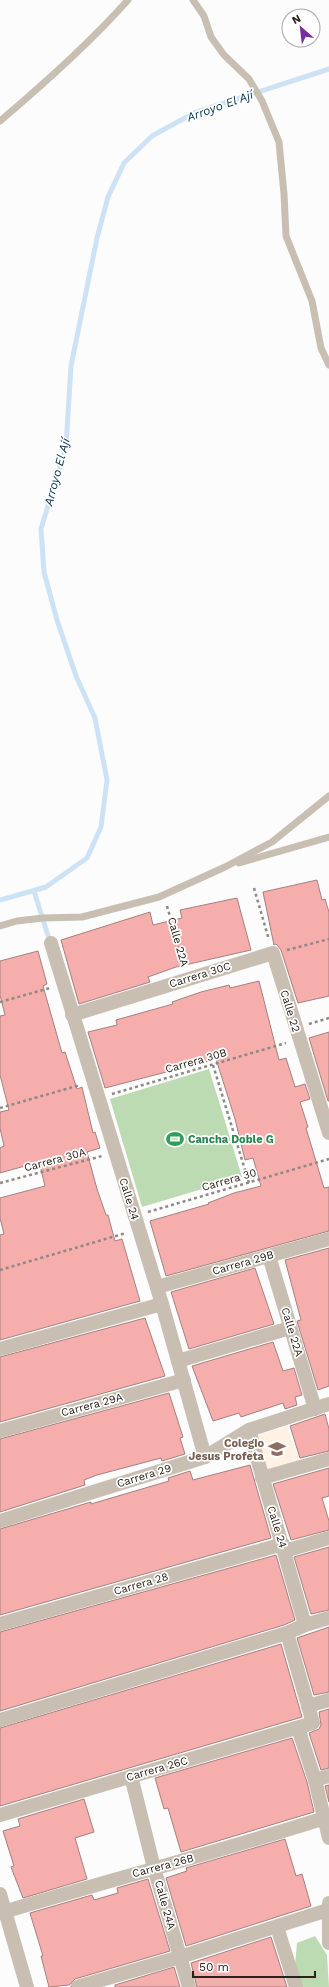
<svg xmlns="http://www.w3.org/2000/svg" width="329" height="1987" font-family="'Work Sans',sans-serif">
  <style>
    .built { fill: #fff2e5 }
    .green { fill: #bcdbb2 }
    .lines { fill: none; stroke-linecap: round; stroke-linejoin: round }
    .stream { stroke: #cde3f5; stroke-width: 5 }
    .building { fill: #f6aeac; stroke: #a4807f }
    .path { stroke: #8f8985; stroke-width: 2.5; stroke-dasharray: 3 3; stroke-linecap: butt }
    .lane { stroke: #c8bfb2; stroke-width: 7 }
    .street { stroke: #c8bfb2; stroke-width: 14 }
    .labels { text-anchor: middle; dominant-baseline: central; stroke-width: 3.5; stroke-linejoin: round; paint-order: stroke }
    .street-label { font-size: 11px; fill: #2b2118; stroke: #fff }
    .leisure-label { font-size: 11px; font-weight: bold; fill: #27864d; stroke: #fff; text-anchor: start }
    .education-label { font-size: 11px; font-weight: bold; fill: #785e54; stroke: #fff; text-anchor: end }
    .water-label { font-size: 12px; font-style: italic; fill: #02314d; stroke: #fff }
  </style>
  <rect width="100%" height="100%" fill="#fcfcfc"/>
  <path class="built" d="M287,1426L300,1462L267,1473L256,1436Z"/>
  <g class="green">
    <path d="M209,1069L242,1177L142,1207L110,1099Z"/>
    <path d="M315,1936L327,1955L329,1987H301L295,1966L297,1943Z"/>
  </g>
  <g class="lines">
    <g class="stream">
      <path d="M34,891L50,942"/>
      <path d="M0,900L46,887L87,858L101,827L107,780L95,718L76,676L57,620L44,572L41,529L66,446L71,366L97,238L108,197L124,163L152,136L194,113L329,69"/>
    </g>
  </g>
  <g class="building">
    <path d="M317,880L322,900L325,899L329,912V996L298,1003L281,950L276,944L274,945L263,892Z"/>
    <path d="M237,898L251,950L176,967L148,977L150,982L79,1004L61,940L150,912L153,925L182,918L180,910Z"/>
    <path d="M38,951L47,984L43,986L62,1053L65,1052L77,1089L82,1087L93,1133L95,1132L100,1148L87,1152L97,1189L106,1215H108L115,1241L122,1239L140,1301L0,1340V1235L4,1234L0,1218V1198L45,1186L39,1162L0,1173V1148L4,1146L0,1128V1112L9,1110L0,1075V1016L5,1015L0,995V961Z"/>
    <path d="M259,981L279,1060L286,1058L295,1087L305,1084L310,1099L300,1102L308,1127L306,1128L324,1188L329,1187V1231L166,1276L150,1221L209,1204L208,1203L234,1193L261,1186L253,1158L245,1160L235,1119L216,1059L105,1088L88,1032L117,1025L116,1020L173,1004L172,1002L201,992L229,985L230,988Z"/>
    <path d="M329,1032V1101H328L309,1038Z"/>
    <path d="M329,1248V1386L318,1390L297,1321L301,1320L285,1260Z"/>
    <path d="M255,1268L274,1324L189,1349L171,1292Z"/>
    <path d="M145,1318L165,1376L0,1422V1357Z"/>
    <path d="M273,1342L283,1371L294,1368L302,1395L295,1397L297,1405L285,1409L283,1403L241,1417L239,1413L213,1421L192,1366Z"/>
    <path d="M169,1393L183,1437L180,1438L185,1454L162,1461L161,1458L97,1475L84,1480L85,1485L0,1512V1439Z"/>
    <path d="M325,1414L329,1429V1451L300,1458L290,1426Z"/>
    <path d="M250,1465L271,1538L0,1615V1529L91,1502V1504L169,1481L168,1478L190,1471L193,1480Z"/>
    <path d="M329,1468V1496L322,1498L329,1521V1530L291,1540L273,1484Z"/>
    <path d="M329,1547V1610L311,1614L294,1557Z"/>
    <path d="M276,1555L295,1620L284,1625L0,1711V1632Z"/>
    <path d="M329,1627V1692L314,1695L297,1638Z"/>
    <path d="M281,1644L302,1717L0,1806V1728Z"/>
    <path d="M329,1709V1768L321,1770L309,1733L319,1729L321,1725L319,1712Z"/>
    <path d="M292,1738L307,1782L314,1812L181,1852L168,1808L164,1809L155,1778Z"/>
    <path d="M329,1785V1802L325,1786Z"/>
    <path d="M84,1799L94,1832L75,1838L87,1879L23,1898L11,1867L14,1866L3,1831L20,1826L18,1819Z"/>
    <path d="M285,1839L296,1876L302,1874L311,1906L186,1946L166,1878L187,1871L186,1868Z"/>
    <path d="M148,1879L170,1951L75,1979L69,1985L49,1987L41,1956H43L30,1913L92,1895L94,1900L118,1893L117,1888Z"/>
    <path d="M271,1937L287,1987H197L191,1963Z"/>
    <path d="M174,1967L180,1987H115V1985Z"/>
  </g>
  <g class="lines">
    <g class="path">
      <path d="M254,888L269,940"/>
      <path d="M167,906L184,965"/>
      <path d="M287,950L329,939"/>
      <path d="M0,1002L50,988"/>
      <path d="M309,1024L329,1018"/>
      <path d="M213,1065L249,1183"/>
      <path d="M112,1094L286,1043"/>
      <path d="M0,1108L80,1085"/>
      <path d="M0,1183L102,1156"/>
      <path d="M148,1212L329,1159"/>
      <path d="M0,1270L126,1233"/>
    </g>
    <g class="lane">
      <path d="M193,0L204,16L211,37L224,55L249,79L262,101L279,142L284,194L286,236L312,301L321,348L329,365"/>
      <path d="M0,121C45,83 89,44 128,0"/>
      <path d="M239,863L329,837"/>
      <path d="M0,926L17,921L43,918L82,917L159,897L225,867L272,842L329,796"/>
    </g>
    <g class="street">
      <path d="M51,943L162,1304L205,1457"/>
      <path d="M72,1015L273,953L329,1133"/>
      <path d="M269,1256L315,1409"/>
      <path d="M157,1287L329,1239"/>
      <path d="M0,1349L162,1304"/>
      <path d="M178,1361L290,1328"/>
      <path d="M249,1430L305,1625"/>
      <path d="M0,1431L184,1380"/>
      <path d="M262,1478L329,1459"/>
      <path d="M0,1521L205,1457L249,1430L329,1404"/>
      <path d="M285,1551L329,1538"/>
      <path d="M0,1624L283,1544"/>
      <path d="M308,1706L329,1700"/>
      <path d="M0,1720L287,1633L305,1625L329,1618"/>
      <path d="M298,1728L315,1780L329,1838"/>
      <path d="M131,1776L154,1868L189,1987"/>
      <path d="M315,1780L329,1776"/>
      <path d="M0,1815L313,1723L287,1633"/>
      <path d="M0,1894L27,1987"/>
      <path d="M329,1903V1943"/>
      <path d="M0,1913C108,1881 217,1852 325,1818"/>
      <path d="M277,1927L296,1987"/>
      <path d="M77,1987L180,1957L328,1910"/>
    </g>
  </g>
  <defs>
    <g id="stadium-bare" transform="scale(1.38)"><path d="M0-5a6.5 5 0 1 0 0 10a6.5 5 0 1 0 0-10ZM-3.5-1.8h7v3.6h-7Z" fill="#2e9e5b" stroke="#fff" stroke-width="2.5" paint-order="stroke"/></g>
    <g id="school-bare" transform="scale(1.38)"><path d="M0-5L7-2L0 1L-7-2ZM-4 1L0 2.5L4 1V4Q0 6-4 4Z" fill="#8d6e63" stroke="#fff" stroke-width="2.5" paint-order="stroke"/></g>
  </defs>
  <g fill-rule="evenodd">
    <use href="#stadium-bare" x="175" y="1139"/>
    <use href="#school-bare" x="277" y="1449"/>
  </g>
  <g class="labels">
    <g class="street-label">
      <text transform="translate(178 942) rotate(74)">Calle 22A</text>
      <text transform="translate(200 975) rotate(-17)">Carrera 30C</text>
      <text transform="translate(290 1011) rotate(73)">Calle 22</text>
      <text transform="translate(196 1061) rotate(-16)">Carrera 30B</text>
      <text transform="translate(55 1160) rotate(-15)">Carrera 30A</text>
      <text transform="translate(229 1180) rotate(-16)">Carrera 30</text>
      <text transform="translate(129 1199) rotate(73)">Calle 24</text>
      <text transform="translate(243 1263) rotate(-16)">Carrera 29B</text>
      <text transform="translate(292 1332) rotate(73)">Calle 22A</text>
      <text transform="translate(92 1405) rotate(-15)">Carrera 29A</text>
      <text transform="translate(144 1476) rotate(-17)">Carrera 29</text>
      <text transform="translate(277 1527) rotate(73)">Calle 24</text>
      <text transform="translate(141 1584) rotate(-16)">Carrera 28</text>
      <text transform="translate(157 1769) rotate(-16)">Carrera 26C</text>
      <text transform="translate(163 1866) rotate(-15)">Carrera 26B</text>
      <text transform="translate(165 1905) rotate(74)">Calle 24A</text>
    </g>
    <g class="leisure-label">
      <text x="188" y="1139">Cancha Doble G</text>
    </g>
    <g class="education-label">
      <text x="264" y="1443">Colegio<tspan x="264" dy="13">Jesus Profeta</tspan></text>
    </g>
    <g class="water-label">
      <text transform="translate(220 106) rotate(-20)">Arroyo El Ají</text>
      <text transform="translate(57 472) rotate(-75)">Arroyo El Ají</text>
    </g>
  </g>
  <g transform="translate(301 28) rotate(332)"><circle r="19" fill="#ffffff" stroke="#aaa6a3"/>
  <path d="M0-3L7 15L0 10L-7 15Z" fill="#7b2d9e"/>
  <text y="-6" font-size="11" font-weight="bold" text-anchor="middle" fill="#2b2118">N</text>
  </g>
  <path d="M193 1971v6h122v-6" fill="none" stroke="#2b2118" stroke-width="2"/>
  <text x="199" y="1971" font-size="12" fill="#2b2118" stroke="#ffffff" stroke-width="3" paint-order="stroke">50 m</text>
</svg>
